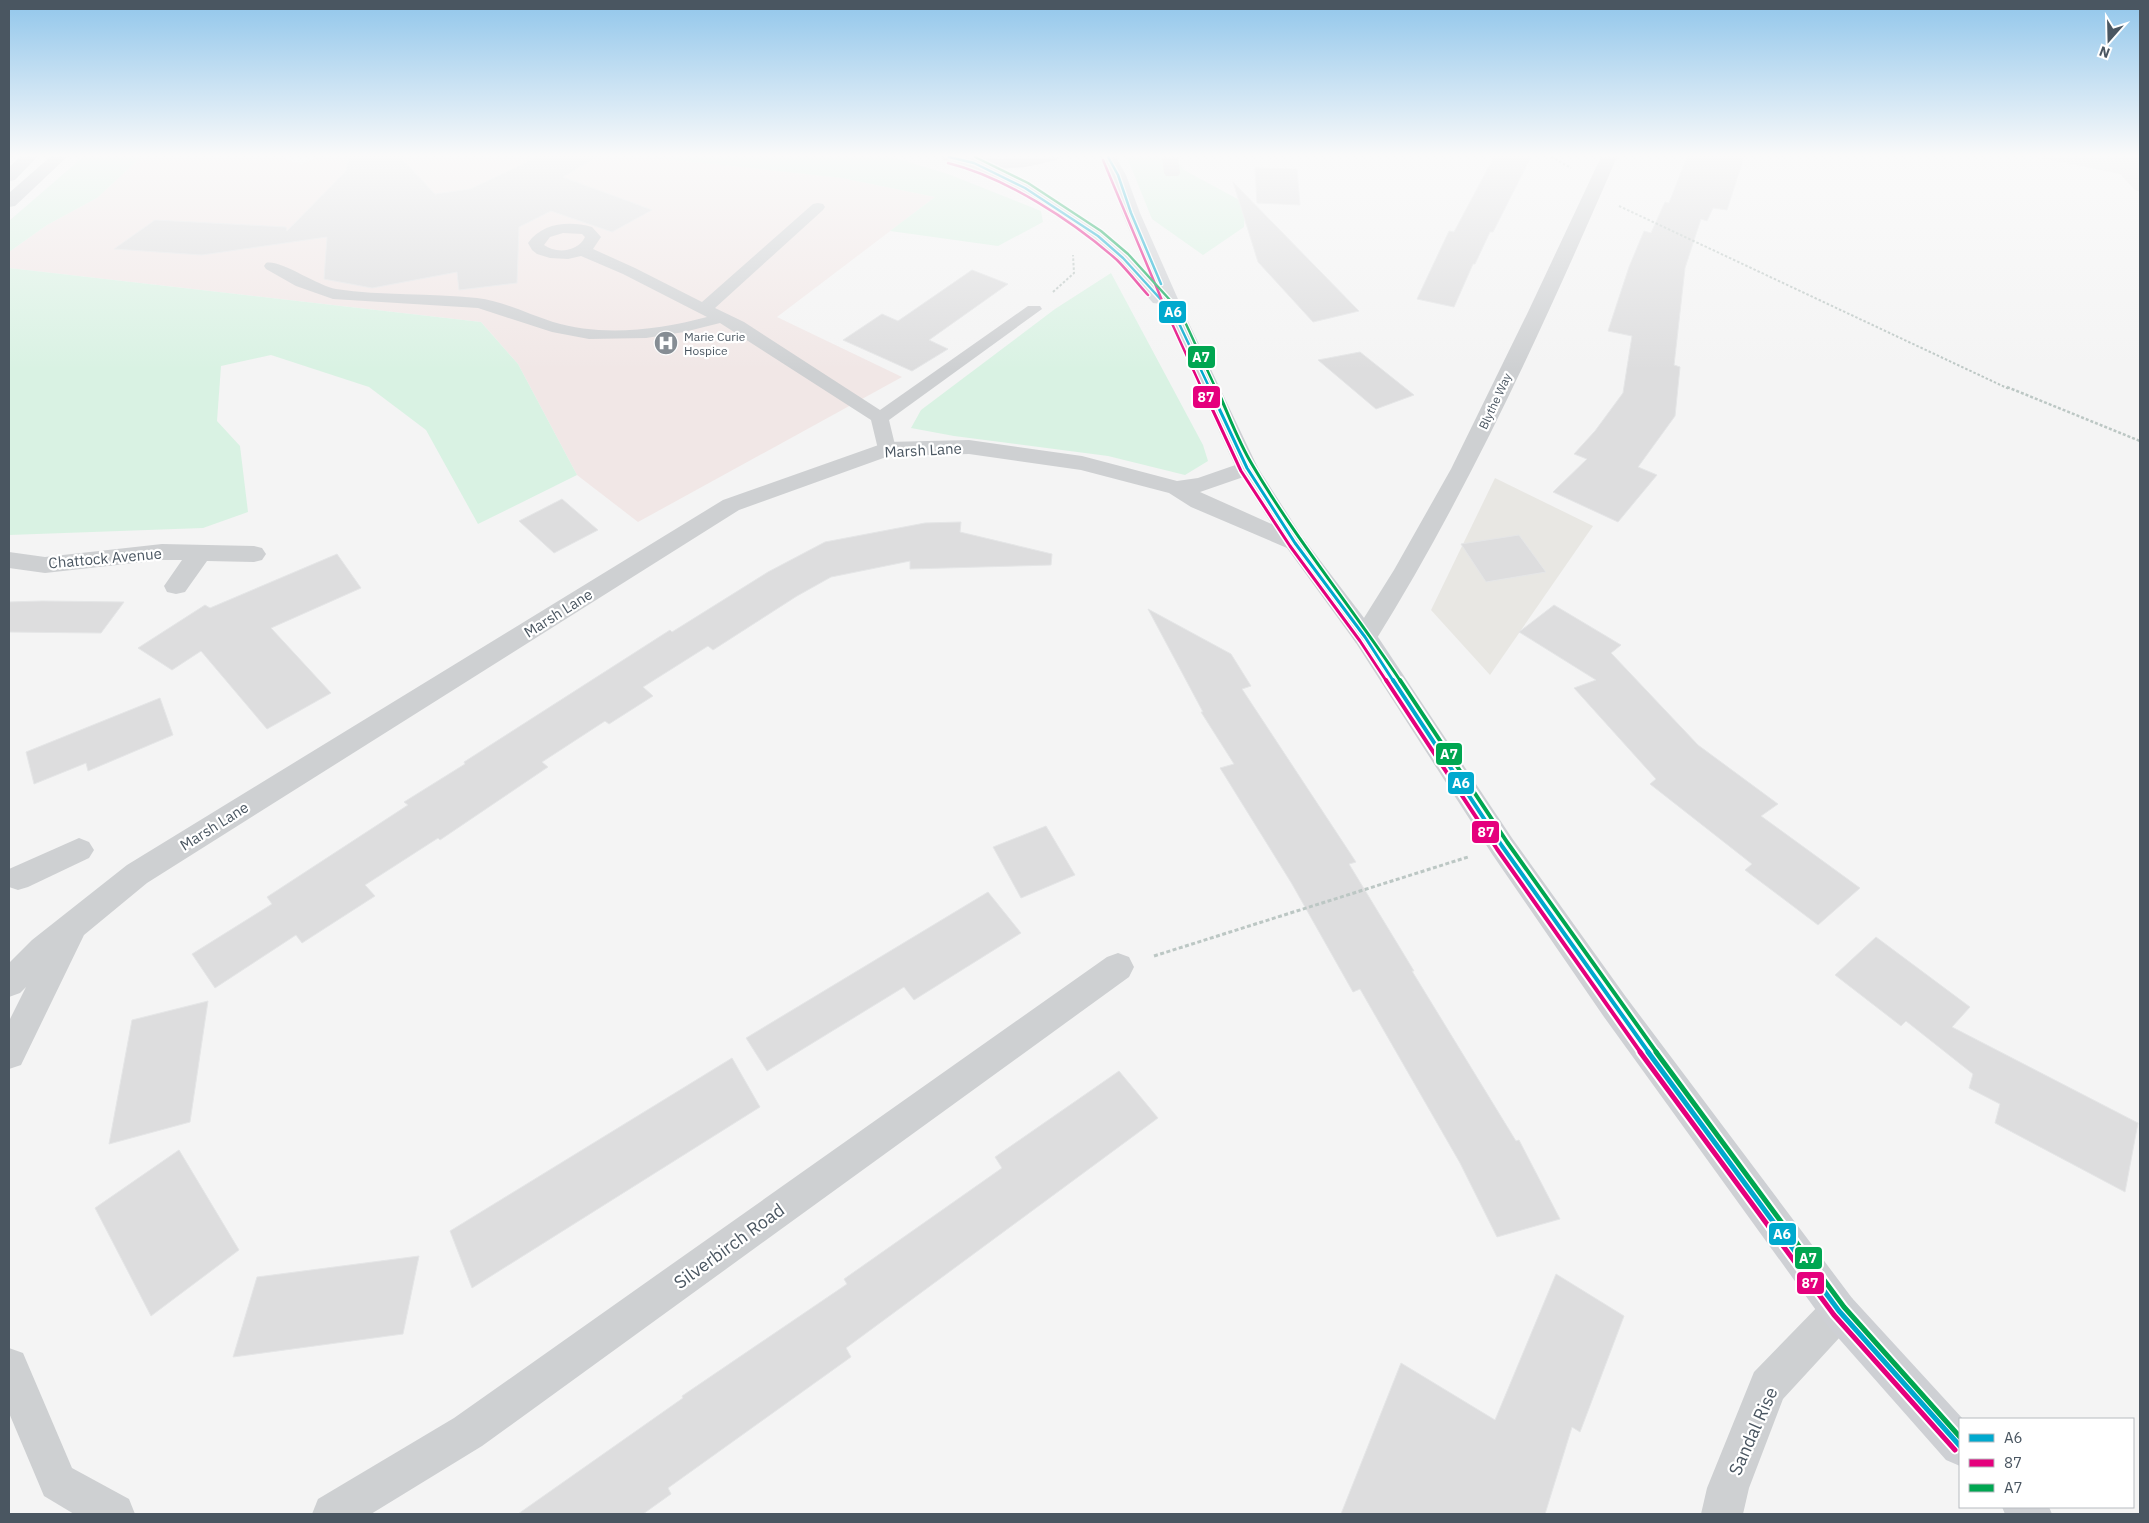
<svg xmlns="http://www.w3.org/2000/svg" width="2149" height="1523" font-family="'IBM Plex Sans',sans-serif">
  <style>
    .commercial { fill: #e8e7e3 }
    .education { fill: #e6e5e6 }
    .medical { fill: #f1e7e6 }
    .green { fill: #d9f2e3 }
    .building { fill: #ddddde; stroke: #e5e6e7 }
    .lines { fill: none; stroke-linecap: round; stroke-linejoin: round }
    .path-far2 { stroke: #bcc7c4; stroke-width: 2; stroke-dasharray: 2.5 2; stroke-linecap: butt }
    .path-far1 { stroke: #bcc7c4; stroke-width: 2.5; stroke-dasharray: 3 2; stroke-linecap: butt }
    .path { stroke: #bcc7c4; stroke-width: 3; stroke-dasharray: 4 2.5; stroke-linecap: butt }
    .service { fill: #ced0d2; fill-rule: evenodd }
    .minor { fill: #ced0d2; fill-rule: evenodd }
    .secondary { fill: #ced0d4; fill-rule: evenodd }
    .trunk { fill: #c4c9cd; fill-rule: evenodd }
    .bus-1-far3-casing { stroke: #fff; stroke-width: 5 }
    .bus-1-far2-casing { stroke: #fff; stroke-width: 6 }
    .bus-1-far1-casing { stroke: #fff; stroke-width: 8 }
    .bus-1-casing { stroke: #fff; stroke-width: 9 }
    .bus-2-far3-casing { stroke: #fff; stroke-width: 5 }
    .bus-2-far2-casing { stroke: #fff; stroke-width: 6 }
    .bus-2-far1-casing { stroke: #fff; stroke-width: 8 }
    .bus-2-casing { stroke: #fff; stroke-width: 9 }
    .bus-3-far3-casing { stroke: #fff; stroke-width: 5 }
    .bus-3-far2-casing { stroke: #fff; stroke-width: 6 }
    .bus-3-far1-casing { stroke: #fff; stroke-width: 8 }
    .bus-3-casing { stroke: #fff; stroke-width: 9 }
    .bus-1-far3 { stroke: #00a9ce; stroke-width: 2.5 }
    .bus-1-far2 { stroke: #00a9ce; stroke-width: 3 }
    .bus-1-far1 { stroke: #00a9ce; stroke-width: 4 }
    .bus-1 { stroke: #00a9ce; stroke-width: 5 }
    .bus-2-far3 { stroke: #e5007d; stroke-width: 2.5 }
    .bus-2-far2 { stroke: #e5007d; stroke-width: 3 }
    .bus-2-far1 { stroke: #e5007d; stroke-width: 4 }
    .bus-2 { stroke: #e5007d; stroke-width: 5 }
    .bus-3-far3 { stroke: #00a651; stroke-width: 2.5 }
    .bus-3-far2 { stroke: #00a651; stroke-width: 3 }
    .bus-3-far1 { stroke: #00a651; stroke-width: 4 }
    .bus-3 { stroke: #00a651; stroke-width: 5 }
    .labels { text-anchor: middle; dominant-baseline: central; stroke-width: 4.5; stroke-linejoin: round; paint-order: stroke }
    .far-poi-label { font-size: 12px; fill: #4a5661; stroke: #fff; text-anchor: start }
    .far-street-label { font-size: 12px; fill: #4a5661; stroke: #fff }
    .street-label { font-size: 15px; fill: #4a5661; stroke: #fff }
    .near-street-label { font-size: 18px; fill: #4a5661; stroke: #fff }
    .line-badge { stroke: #fff; stroke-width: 2 }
    .badge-label { font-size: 14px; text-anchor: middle; font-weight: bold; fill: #fff }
  </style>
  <rect width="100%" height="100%" fill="#f4f4f4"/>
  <path class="commercial" d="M1495,478L1593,526L1490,675L1431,610Z"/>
  <path class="education" d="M2036,157H2140V192L2135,190L2120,174Z"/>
  <path class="medical" d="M141,157H282L301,164L317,157H649L842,178L935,197L777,317L902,377L638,522L577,475L518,364L481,322L9,268V252L47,225L97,198Z"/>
  <g class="green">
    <path d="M83,157H141L97,198L47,225L9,252V221Z"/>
    <path d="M649,157H892L948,174L1041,211L1043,222L998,246L890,231L935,197L842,178Z"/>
    <path d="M1127,157H1174L1184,170L1245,203L1244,227L1203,255L1152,219Z"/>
    <path d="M9,268L481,322L518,364L577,475L478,524L426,430L369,387L271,355L221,366L217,421L240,446L248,512L203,528L9,535Z"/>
    <path d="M1111,273L1203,445L1208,461L1185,475L1108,456L954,436L911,428L921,410L1055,309Z"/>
  </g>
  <g class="building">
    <path d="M349,157H400L435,194L470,189L538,157H597L563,177L652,210L612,232L551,211L519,227L517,283L459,290L457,272L372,288L324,279L327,237L202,255L114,249L155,220L286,227L287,231L346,171Z"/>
    <path d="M1494,157H1531L1493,232H1490L1475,264H1473L1454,307L1417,299L1449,231L1454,232Z"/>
    <path d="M1687,157H1744L1727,210L1713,208L1707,221L1701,219L1685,268L1674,365L1680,367L1675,416L1638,467L1657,475L1618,522L1553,492L1587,459L1574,454L1595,431L1623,393L1632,336L1608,331L1629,267L1644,231L1651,233L1665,202L1669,203Z"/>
    <path d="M1255,168L1297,169L1300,205L1257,203Z"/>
    <path d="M1233,182L1359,311L1313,322L1258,262Z"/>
    <path d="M972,270L1008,284L929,340L948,349L912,371L843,340L882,314L898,321Z"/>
    <path d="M1360,352L1414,395L1376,409L1318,360Z"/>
    <path d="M562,499L598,530L554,553L519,521Z"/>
    <path d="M961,522L960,532L1052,554L1051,565L910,569V561L831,577L797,596L713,650L708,646L643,687L653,696L609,724L605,721L542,762L548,767L440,840L438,838L365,885L375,896L302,943L296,935L215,988L192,954L272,904L267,897L408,805L404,802L465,764L464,762L670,630L672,632L768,572L825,542L925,523Z"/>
    <path d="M1519,535L1546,572L1486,582L1461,544Z"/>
    <path d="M337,554L361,588L271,628L331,693L267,729L201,651L172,670L138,648L205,605L210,608Z"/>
    <path d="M42,601L124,602L101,633L9,632V602Z"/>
    <path d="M1554,605L1621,645L1611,653L1698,745L1778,804L1761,816L1860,888L1818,925L1745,870L1752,864L1650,784L1656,779L1574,688L1596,680L1519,632Z"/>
    <path d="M1148,609L1231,654L1251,686L1242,689L1356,862L1349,864L1414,971H1412L1516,1141L1519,1140L1560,1219L1497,1237L1460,1163L1360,989L1353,992L1292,884L1220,768L1234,764L1201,712H1203Z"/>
    <path d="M160,698L173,735L88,771L86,763L34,784L26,752Z"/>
    <path d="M1046,826L1075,875L1021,898L993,847Z"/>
    <path d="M988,892L1021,933L914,1000L904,987L767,1071L746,1038Z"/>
    <path d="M1876,937L1970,1007L1952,1027L2138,1123L2125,1192L1995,1123L2000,1104L1969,1088L1973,1074L1906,1021L1901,1026L1835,975Z"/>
    <path d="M208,1001L190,1122L109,1144L132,1020Z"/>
    <path d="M732,1058L760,1107L472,1288L450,1231Z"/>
    <path d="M1119,1071L1158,1118L846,1348L851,1357L668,1488L671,1494L643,1514H518L683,1398L682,1396L847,1284L844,1279L1002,1168L995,1157Z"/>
    <path d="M179,1150L239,1250L151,1316L95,1208Z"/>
    <path d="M419,1256L403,1334L233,1357L257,1277Z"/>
    <path d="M1556,1274L1624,1316L1580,1432L1572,1427L1545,1514H1341L1401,1363L1495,1420Z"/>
  </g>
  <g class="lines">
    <g class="path-far2">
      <path d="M1551,157L1571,168"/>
      <path d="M1619,206L2009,389"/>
      <path d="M1053,292L1074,273L1073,255"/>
    </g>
    <path class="path-far1" d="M2007,387L2140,441"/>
    <path class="path" d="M1154,956L1468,857"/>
    <path class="service" d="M818,203L823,204L825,207L823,210L715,308L744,322L880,410L1028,306H1040L1042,309L889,420L896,449L894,453L887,455L880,453L878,449L871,420L720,323L684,332L646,338L589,339L552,332L478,308L333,299L296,286L266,269L264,266L266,263C280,259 317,286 336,289C382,296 430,293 477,298C503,301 528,314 553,322C602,337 658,330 707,317L623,274L581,256L568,259L550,258L537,254L532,250L528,243C543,222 570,221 592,227L601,237L593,249L635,268L702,302L813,204ZM563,233L582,234L585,237C578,252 556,254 544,245L550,237Z"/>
    <g class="minor">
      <path d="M1162,157H1178L1180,173L1178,176H1166L1164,173Z"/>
      <path d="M1601,157H1617C1545,323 1470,489 1374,643L1365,646L1356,643L1352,637L1394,570L1451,469L1528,312Z"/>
      <path d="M969,440L1082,456L1177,481L1198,478L1247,461L1255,463L1258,468L1255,473L1200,492L1303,538L1307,543L1303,548L1295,551L1287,548L1191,507L1169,493L1081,470L969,454L889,456L739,510L147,883L84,935L21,1065L9,1069V1021L26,987L20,993L9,997V963L32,940L127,865L723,500L887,442Z"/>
      <path d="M162,544L254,546L262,548L266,554L262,560L254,562L207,561L185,592L176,594L167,592L164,586L182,560H162L45,573L9,568V552L45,557Z"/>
      <path d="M79,838L89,842L94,850L89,858L28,887L18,890L9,887V869Z"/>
      <path d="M1118,953L1129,957L1134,967L1129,977L482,1446L371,1514H312L318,1499L454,1418L1107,957Z"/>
      <path d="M1839,1292L1852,1298L1858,1311L1852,1324L1783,1399L1749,1488L1743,1514H1701L1707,1488L1754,1372L1826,1298Z"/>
      <path d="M9,1348L23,1353L72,1468L129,1499L135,1514H74L44,1496L9,1413Z"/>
    </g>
    <g class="secondary">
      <path d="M941,157L1000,159L1059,157L1057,160L1026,167L999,169C1055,196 1107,230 1149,275L1122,213L1110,175L1100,157H1116L1126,175L1140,213L1185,315L1258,468L1303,538L1374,631L1512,838L1626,997L1852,1298L1963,1419H1960V1466L1946,1460L1826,1324L1604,1017L1492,854L1356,643L1287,548L1236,468L1161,304L1153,303L1117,262L1092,240L1019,192L969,167L943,160Z"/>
      <path d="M2002,1507H2049L2052,1514H2005Z"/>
    </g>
    <g class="trunk">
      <path d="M20,157H37L15,180L9,181V167Z"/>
      <path d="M50,157H67L15,206L9,207V193Z"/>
    </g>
    <g class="bus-1-far3-casing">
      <g id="bus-1-far3">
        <path d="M949,157L974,163L1025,188L1098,236L1123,258L1175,315L1210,389"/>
        <path d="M1108,157L1118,175L1131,213L1161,284"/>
      </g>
    </g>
    <g class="bus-1-far2-casing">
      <path id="bus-1-far2" d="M1209,387L1247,468L1295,543L1365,637L1394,682"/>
    </g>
    <g class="bus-1-far1-casing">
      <path id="bus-1-far1" d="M1393,680L1502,846L1649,1053"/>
    </g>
    <g class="bus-1-casing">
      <path id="bus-1" d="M1648,1052L1839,1311L1960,1446"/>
    </g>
    <g class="bus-2-far3-casing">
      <g id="bus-2-far3">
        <path d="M1103,160L1169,317L1202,389"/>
        <path d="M948,163C1005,177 1073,221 1117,260C1128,271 1138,284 1148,295"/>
      </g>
    </g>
    <g class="bus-2-far2-casing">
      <path id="bus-2-far2" d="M1202,387L1241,471L1290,546L1360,641L1387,682"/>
    </g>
    <g class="bus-2-far1-casing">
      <path id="bus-2-far1" d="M1386,680L1497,849L1641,1053"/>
    </g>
    <g class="bus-2-casing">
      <path id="bus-2" d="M1640,1052L1834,1315L1955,1450"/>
    </g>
    <g class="bus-3-far3-casing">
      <path id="bus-3-far3" d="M975,157L1028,183L1101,231L1128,254L1180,311L1216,389"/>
    </g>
    <g class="bus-3-far2-casing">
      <path id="bus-3-far2" d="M1216,387C1228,413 1238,442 1253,466C1297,541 1353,609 1401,682"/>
    </g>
    <g class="bus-3-far1-casing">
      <path id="bus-3-far1" d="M1400,680L1507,842L1657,1053"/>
    </g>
    <g class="bus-3-casing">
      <path id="bus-3" d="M1656,1052L1844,1307L1960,1437"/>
    </g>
    <use href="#bus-1-far3" class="bus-1-far3"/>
    <use href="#bus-1-far2" class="bus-1-far2"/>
    <use href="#bus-1-far1" class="bus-1-far1"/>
    <use href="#bus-1" class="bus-1"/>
    <use href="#bus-2-far3" class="bus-2-far3"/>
    <use href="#bus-2-far2" class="bus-2-far2"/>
    <use href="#bus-2-far1" class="bus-2-far1"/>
    <use href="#bus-2" class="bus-2"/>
    <use href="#bus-3-far3" class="bus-3-far3"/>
    <use href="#bus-3-far2" class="bus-3-far2"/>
    <use href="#bus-3-far1" class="bus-3-far1"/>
    <use href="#bus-3" class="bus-3"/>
  </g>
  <linearGradient id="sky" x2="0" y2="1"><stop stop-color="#91c6eb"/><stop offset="0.42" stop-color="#fafafa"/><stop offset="1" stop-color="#fafafa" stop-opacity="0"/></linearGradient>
  <rect width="2149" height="370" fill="url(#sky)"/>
  <defs>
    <g id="hospital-disc" transform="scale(1.25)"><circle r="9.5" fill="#868d94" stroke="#fff"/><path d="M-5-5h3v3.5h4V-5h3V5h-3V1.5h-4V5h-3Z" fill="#fff"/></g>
  </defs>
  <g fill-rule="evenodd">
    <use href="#hospital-disc" x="666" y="343"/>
  </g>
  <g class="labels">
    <g class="far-poi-label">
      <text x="684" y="336">Marie Curie<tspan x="684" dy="14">Hospice</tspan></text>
    </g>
    <g class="far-street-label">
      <text transform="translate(1495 401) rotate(-65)">Blythe Way</text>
    </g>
    <g class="street-label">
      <text transform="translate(923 450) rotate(-3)">Marsh Lane</text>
      <text transform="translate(105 558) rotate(-5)">Chattock Avenue</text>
      <text transform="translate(558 613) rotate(-32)">Marsh Lane</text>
      <text transform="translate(214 826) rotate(-32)">Marsh Lane</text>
    </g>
    <g class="near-street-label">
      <text transform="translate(729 1246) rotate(-36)">Silverbirch Road</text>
      <text transform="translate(1753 1431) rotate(-66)">Sandal Rise</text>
    </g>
  </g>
  <g class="line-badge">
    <rect x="1158" y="300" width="29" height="24" rx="5" fill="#00a9ce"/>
    <rect x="1187" y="345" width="29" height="24" rx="5" fill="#00a651"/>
    <rect x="1192" y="385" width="29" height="24" rx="5" fill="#e5007d"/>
    <rect x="1435" y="742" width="28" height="24" rx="5" fill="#00a651"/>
    <rect x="1447" y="771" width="28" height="24" rx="5" fill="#00a9ce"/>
    <rect x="1471" y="820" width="29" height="24" rx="5" fill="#e5007d"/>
    <rect x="1768" y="1222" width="29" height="24" rx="5" fill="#00a9ce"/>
    <rect x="1794" y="1246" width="29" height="24" rx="5" fill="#00a651"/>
    <rect x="1796" y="1271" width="29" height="24" rx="5" fill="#e5007d"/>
  </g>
  <g class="badge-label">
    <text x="1173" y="317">A6</text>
    <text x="1201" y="362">A7</text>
    <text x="1206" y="402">87</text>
    <text x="1449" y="759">A7</text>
    <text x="1461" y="788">A6</text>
    <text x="1486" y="837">87</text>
    <text x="1782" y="1239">A6</text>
    <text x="1808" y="1263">A7</text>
    <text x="1810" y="1288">87</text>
  </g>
  <rect width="2149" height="1523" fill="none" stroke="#4a5661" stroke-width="20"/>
  <rect x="1959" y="1418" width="175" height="90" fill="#ffffff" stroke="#b7bbc0"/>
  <rect x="1969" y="1434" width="25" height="8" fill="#00a9ce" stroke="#b7bbc0"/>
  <text x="2004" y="1443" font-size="15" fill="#4a5661">A6</text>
  <rect x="1969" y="1459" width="25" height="8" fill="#e5007d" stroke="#b7bbc0"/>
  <text x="2004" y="1468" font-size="15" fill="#4a5661">87</text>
  <rect x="1969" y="1484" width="25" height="8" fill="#00a651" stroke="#b7bbc0"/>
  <text x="2004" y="1493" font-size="15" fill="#4a5661">A7</text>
  <g transform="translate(2109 40) rotate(200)" stroke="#ffffff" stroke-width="4" paint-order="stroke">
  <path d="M0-4L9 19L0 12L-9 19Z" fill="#4a5661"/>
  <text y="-8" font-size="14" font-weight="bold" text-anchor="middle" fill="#4a5661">N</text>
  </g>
</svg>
